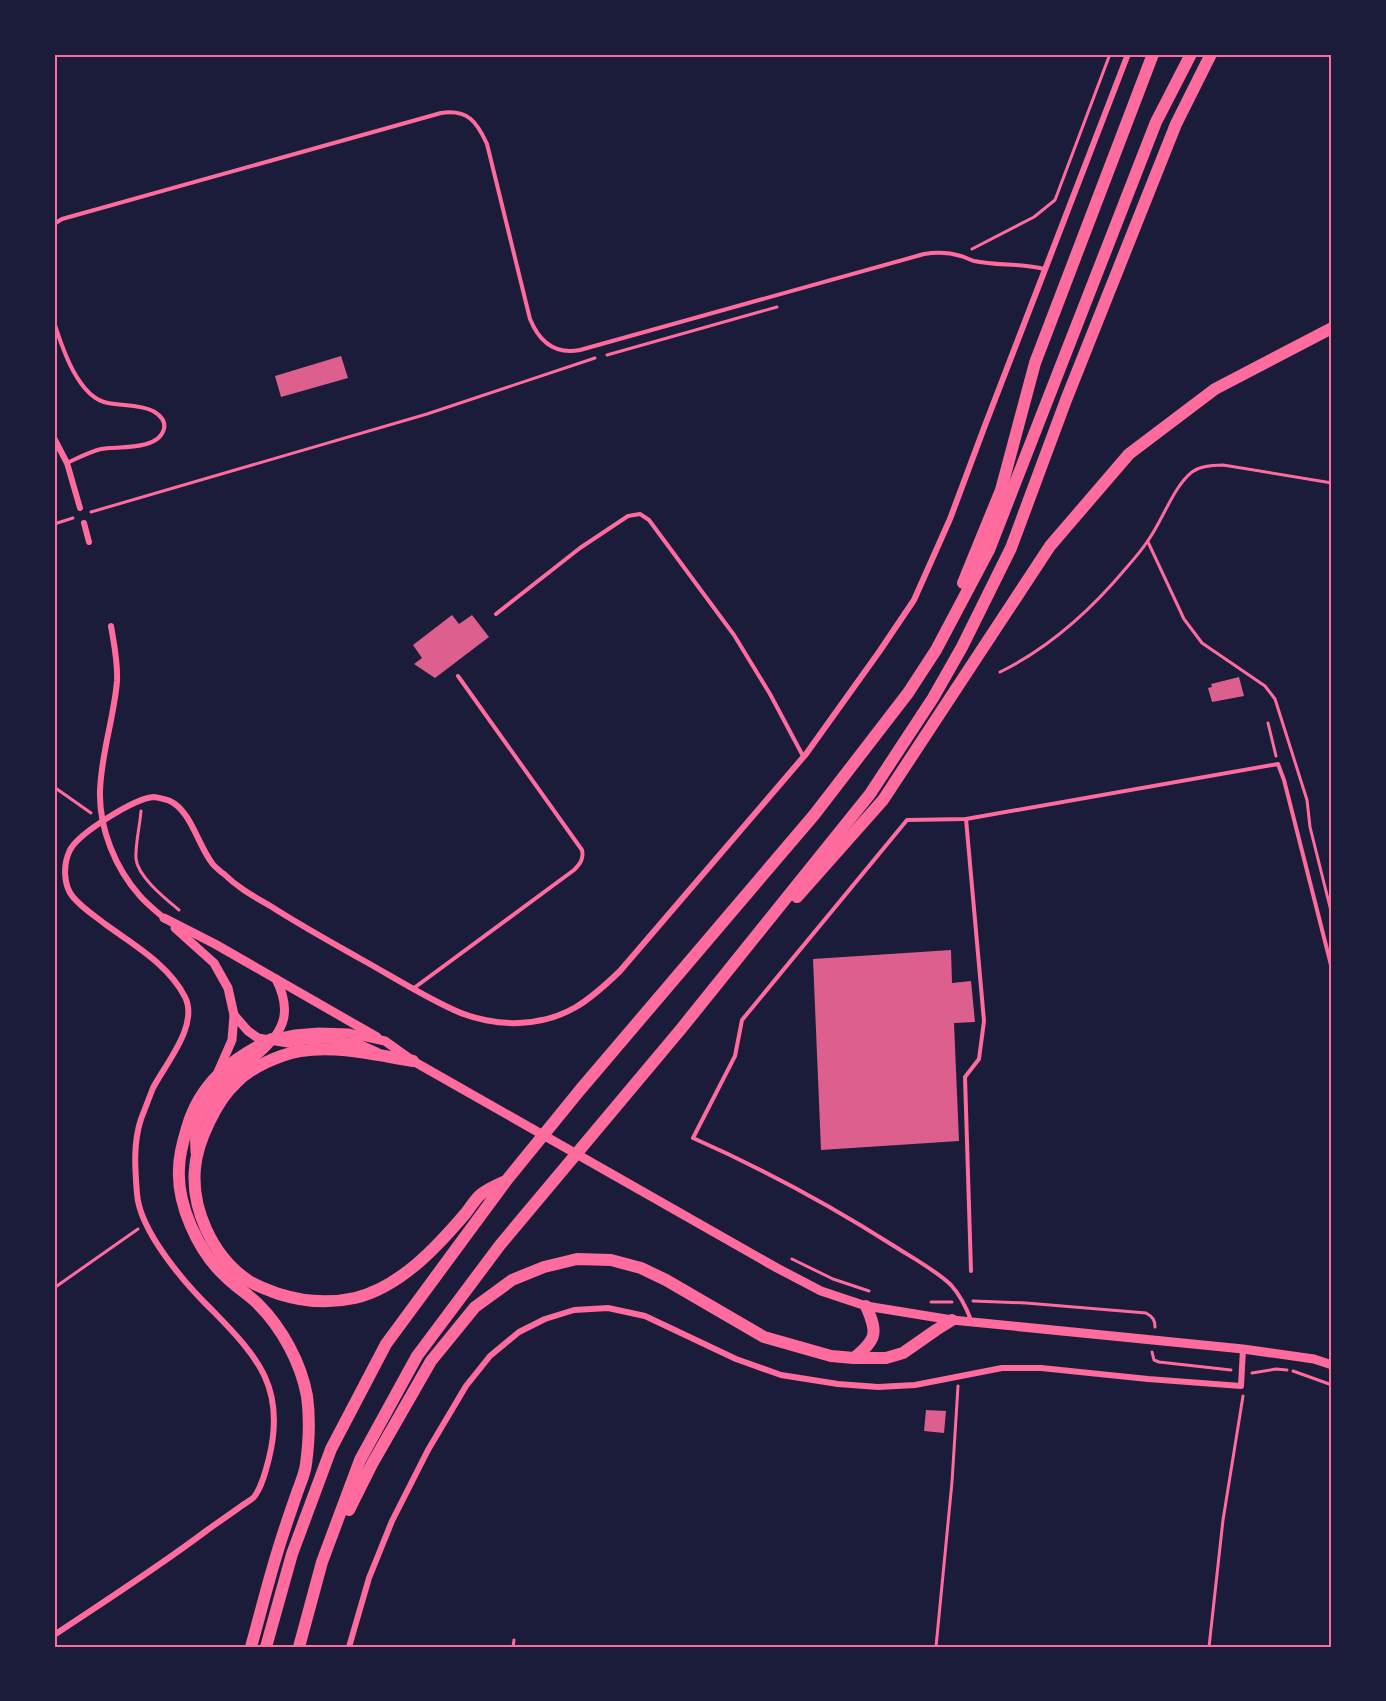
<svg xmlns="http://www.w3.org/2000/svg" width="1386" height="1701" font-family="'Libre Baskerville',serif">
  <style>
    .building { fill: #dd5f8e }
    .lines { fill: none; stroke-linecap: round; stroke-linejoin: round }
    .path { stroke: #ff6b9d; stroke-width: 3 }
    .service { stroke: #ff6b9d; stroke-width: 4 }
    .minor { stroke: #ff6b9d; stroke-width: 6 }
    .tertiary { stroke: #ff6b9d; stroke-width: 9 }
    .trunk { stroke: #ff6b9d; stroke-width: 12 }
    .neatline { fill: none; stroke: #ff6b9d; stroke-width: 2 }
  </style>
  <rect width="100%" height="100%" fill="#1b1b3a"/>
  <g class="building">
    <path d="M341,356L348,378L281,397L275,376Z"/>
    <path d="M452,615L459,624L472,615L489,637L435,678L414,664L422,658L413,645Z"/>
    <path d="M1239,677L1244,696L1212,702L1208,688L1212,687L1211,684Z"/>
    <path d="M951,950L952,983L971,981L975,1022L954,1023L959,1141L821,1150L813,959Z"/>
    <path d="M926,1410L946,1411L944,1433L924,1431Z"/>
  </g>
  <g class="lines">
    <g class="path">
      <path d="M972,249L1034,217L1055,200L1110,54"/>
      <path d="M607,355L777,307"/>
      <path d="M91,512L427,414L595,358"/>
      <path d="M54,524L73,518"/>
      <path d="M1148,542L1184,619L1202,643L1265,686L1275,699L1307,800L1310,827L1332,915"/>
      <path d="M1000,672C1049,648 1092,609 1127,567C1134,559 1141,551 1147,542C1162,522 1173,487 1192,472C1200,466 1213,465 1223,465L1332,483"/>
      <path d="M1268,723L1276,756"/>
      <path d="M54,787L91,813"/>
      <path d="M141,811C140,825 135,845 136,859C138,877 166,899 179,910"/>
      <path d="M792,1259L833,1279L869,1291"/>
      <path d="M54,1288L138,1229"/>
      <path d="M973,1301L1026,1303L1146,1313C1153,1317 1155,1320 1155,1327"/>
      <path d="M931,1302H952"/>
      <path d="M1152,1352L1154,1360L1159,1362L1231,1370"/>
      <path d="M1293,1371L1332,1385"/>
      <path d="M1252,1373L1276,1369L1287,1370"/>
      <path d="M513,1647L514,1640"/>
      <path d="M936,1647L952,1482L958,1386"/>
      <path d="M1209,1647L1223,1520L1243,1396"/>
    </g>
    <g class="service">
      <path d="M54,224L62,219L441,113C468,109 477,122 487,144L530,319C539,341 554,355 580,350L924,254C936,252 948,252 961,256C965,257 970,260 974,261C997,266 1021,263 1044,269"/>
      <path d="M54,322C62,347 78,398 108,403C122,406 140,404 153,411C160,415 166,421 164,429C158,451 118,446 101,449C89,452 78,458 67,463"/>
      <path d="M496,614L580,548L628,516L640,514L649,520L734,635L770,694L803,756"/>
      <path d="M966,819L984,1021L979,1059L965,1077L971,1271"/>
      <path d="M414,988L574,870C580,864 584,859 582,850L458,676"/>
      <path d="M971,1320C966,1307 961,1296 951,1285C937,1271 911,1257 894,1246C830,1205 763,1169 693,1138L735,1056L742,1020L907,820L966,819L1278,764L1284,780L1332,969"/>
    </g>
    <g class="minor">
      <path d="M54,438L67,463L80,508"/>
      <path d="M84,523L89,542"/>
      <path d="M111,626C114,644 118,662 117,681C114,718 101,754 100,791C99,828 115,868 140,896C147,904 156,911 164,918"/>
      <path d="M54,1635C105,1601 157,1568 206,1531C217,1523 229,1515 240,1507C245,1503 250,1501 254,1497C262,1487 266,1470 269,1458C286,1389 259,1358 213,1311C186,1285 140,1232 137,1194C135,1169 133,1143 141,1119C145,1109 149,1098 153,1088C166,1063 199,1025 185,997C169,965 134,945 105,924C95,916 82,908 73,897C63,885 63,864 70,850C79,833 135,798 154,797C156,797 168,800 170,801C191,811 198,845 212,863C213,865 222,873 224,874C238,888 255,897 272,907C300,925 329,941 359,958C390,975 421,995 454,1010C473,1019 499,1024 519,1023C565,1021 589,1001 620,971L806,754L879,652L914,600L950,519L984,428L1128,54"/>
      <path d="M349,1647L369,1578L392,1521L428,1450L466,1386L490,1356L519,1332L545,1319L574,1310L608,1308L645,1316L736,1359L781,1375L838,1384L878,1387L915,1385L1002,1368H1041L1148,1379L1241,1386L1243,1349"/>
    </g>
    <g class="tertiary">
      <path d="M164,918L215,944L377,1037"/>
      <path d="M175,928L214,963L228,988L234,1015L232,1040L218,1072"/>
      <path d="M234,1015L248,1031L258,1038L288,1043L305,1040L330,1039L359,1044L377,1052"/>
      <path d="M272,1039L295,1034L319,1032L348,1033L385,1041L413,1061L777,1268L821,1291L866,1306L952,1320L1243,1349L1314,1359L1332,1365"/>
      <path d="M195,1152C195,1146 194,1139 195,1133C196,1118 219,1086 230,1075C239,1066 251,1061 260,1053C285,1030 292,1011 276,979"/>
    </g>
    <g class="trunk">
      <path d="M963,583L1001,490L1035,363L1153,54"/>
      <path d="M797,897L883,800L1050,546L1129,454L1215,389L1332,328"/>
      <path d="M413,1061C376,1055 338,1045 300,1051C279,1055 251,1067 236,1083C217,1100 197,1142 195,1168C191,1208 212,1255 246,1279C255,1286 268,1290 279,1294C304,1302 328,1304 355,1298C400,1287 436,1248 465,1214C470,1208 474,1201 479,1196C485,1190 495,1186 503,1182"/>
      <path d="M854,1358C877,1339 878,1333 866,1306"/>
      <path d="M349,1510L372,1464L431,1361L475,1307L512,1280L544,1267L577,1259L611,1260L641,1268L666,1280L764,1337L831,1356L854,1358H886L903,1353L936,1330L952,1320"/>
      <path d="M251,1647C260,1615 268,1582 278,1550C284,1530 291,1510 298,1490C301,1482 305,1473 306,1464C309,1442 310,1418 307,1396C301,1363 282,1328 258,1304C248,1294 234,1286 224,1275C198,1251 177,1204 179,1169C179,1155 183,1141 187,1128C200,1083 231,1059 272,1039"/>
      <path d="M266,1647L292,1554L331,1449L386,1344L506,1181L580,1090L814,815L908,693L936,650L989,550L1156,122L1191,54"/>
      <path d="M299,1647L322,1562L360,1460L417,1356L500,1245L681,1029L870,794L933,698L962,647L1011,548L1066,400L1176,124L1211,54"/>
    </g>
  </g>
  <rect width="1386" height="1701" fill="none" stroke="#1b1b3a" stroke-width="111"/>
  <rect x="56" y="56" width="1274" height="1590" class="neatline"/>
</svg>
